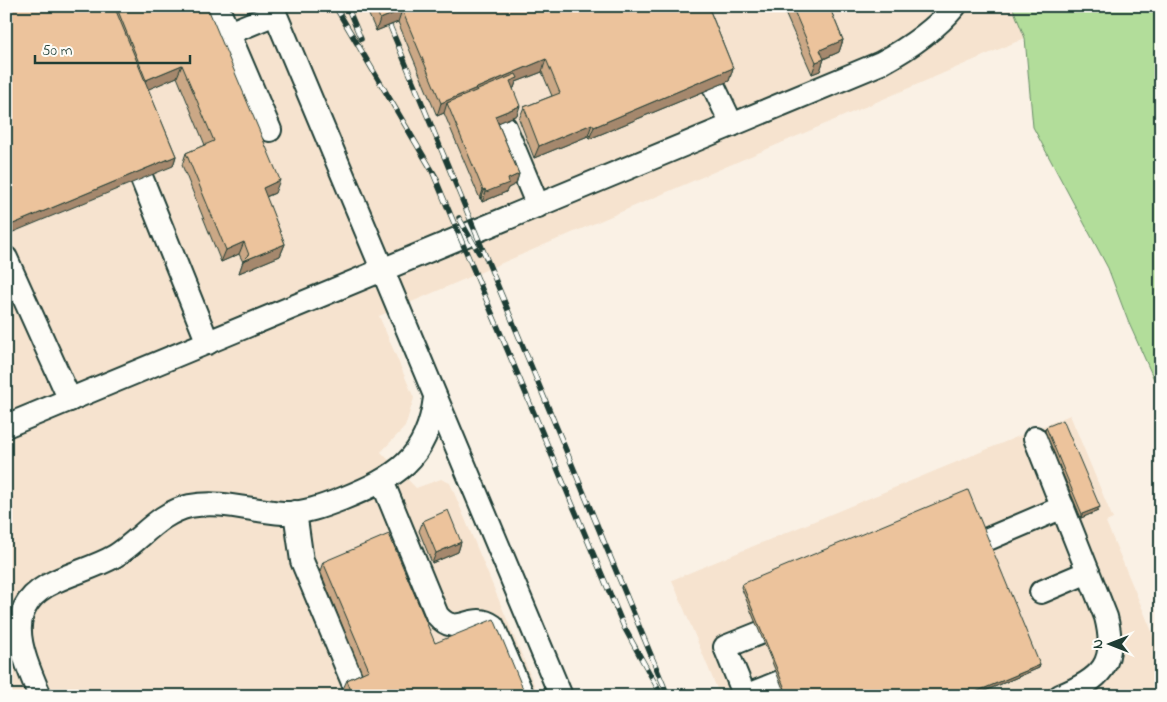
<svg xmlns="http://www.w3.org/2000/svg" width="1167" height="702" font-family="'Indie Flower',sans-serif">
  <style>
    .built { fill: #f6e3cf }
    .green { fill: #b2dd9a; stroke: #688d67 }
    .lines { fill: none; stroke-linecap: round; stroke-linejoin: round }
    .minor-casing { stroke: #1f3d34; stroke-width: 26 }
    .minor { stroke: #fdfcf7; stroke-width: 22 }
    .rail-casing { stroke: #1f3d34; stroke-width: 5.5 }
    .rail { stroke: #fdfcf7; stroke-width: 4; stroke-dasharray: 11; stroke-linecap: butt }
    .wall { fill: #cba886; stroke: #1f3d34 }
    .shaded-wall { fill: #a5886d; stroke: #1f3d34 }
    .building { fill: #ecc39c; stroke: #1f3d34 }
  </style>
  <rect width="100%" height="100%" fill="#faf1e5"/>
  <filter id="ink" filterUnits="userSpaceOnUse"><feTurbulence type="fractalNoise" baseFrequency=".02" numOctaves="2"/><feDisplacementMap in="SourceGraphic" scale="10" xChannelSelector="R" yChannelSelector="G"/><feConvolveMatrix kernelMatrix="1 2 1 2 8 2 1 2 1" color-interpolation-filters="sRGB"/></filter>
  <g filter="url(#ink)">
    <g class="built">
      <path d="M6,6H1012L1025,38L379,316L414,398L405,427L381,452L416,488L441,479L450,483L539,696H6Z"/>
      <path d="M1070,415L1113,519L1106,522L1161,653V696H720L672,580Z"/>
    </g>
    <path class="green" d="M1012,6H1161V395L1128,321L1108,268L1033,127L1025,38Z"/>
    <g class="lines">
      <g class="minor-casing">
        <g id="minor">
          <path d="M217,6L270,130"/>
          <path d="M272,6L561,696"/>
          <path d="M229,33L275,14"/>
          <path d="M714,87L732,125"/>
          <path d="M505,127L538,206"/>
          <path d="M142,179L208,343"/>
          <path d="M6,258L70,400"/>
          <path d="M6,426L881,63C907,49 935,30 955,6"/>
          <path d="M1035,438L1106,617C1118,664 1101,679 1060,696"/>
          <path d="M382,481L437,615C458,640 471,610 493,626L523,696"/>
          <path d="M295,512L302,561L354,685"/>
          <path d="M988,539L1063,507"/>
          <path d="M1041,592L1088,572"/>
          <path d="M760,633L725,647L745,696L780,682"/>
          <path d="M40,696C21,651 0,606 56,581C75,572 96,567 115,556C141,540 158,513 190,506C222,500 251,511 283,513C303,514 324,506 342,499C396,477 427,460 435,398"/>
        </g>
      </g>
      <use href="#minor" class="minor"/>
      <g class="rail-casing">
        <g id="rail">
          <path d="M335,6L437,179"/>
          <path d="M347,6L361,39"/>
          <path d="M390,26L668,696"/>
          <path d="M433,173L624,627L662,696"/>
          <path d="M459,218L479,253"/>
        </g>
      </g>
      <use href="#rail" class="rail"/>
    </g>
    <g class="wall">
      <path d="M6,6H207L275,193L266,197L285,244L280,256L239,273L243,262L239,254L221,262L182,165L186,153L205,145L177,77L148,89L176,156L173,166Z"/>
      <path d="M365,6H708L733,68L729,81L589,139L588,136L534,158L519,119L524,107L552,96L542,72L516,82L514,88H513L517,115L498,123L519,174L516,184L508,188L506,192L482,202L481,199H480L444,113L437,116L398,22L376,31Z"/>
      <path d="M788,6H829L843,40L839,52L824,59L820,71L812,74L785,13Z"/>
      <path d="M1046,427L1098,511L1081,518L1045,431Z"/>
      <path d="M423,521L461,542L458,552L432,563L419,531Z"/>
      <path d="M323,562L435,643L526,696H346L343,689L347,680L362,673L320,571Z"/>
      <path d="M742,584L1040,665L1039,668L973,696H786L741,587Z"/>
    </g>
    <g class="shaded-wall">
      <path d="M402,10L398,22L376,31L380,19Z"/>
      <path d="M843,40L839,52L816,62L820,50Z"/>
      <path d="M546,59L542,72L516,82L514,88L506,91L447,103L444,113L437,116L441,103Z"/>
      <path d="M824,59L820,71L812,74L816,62Z"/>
      <path d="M182,65L177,77L142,92L146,80Z"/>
      <path d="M733,68L729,81L589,139L594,127Z"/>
      <path d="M520,106L517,115L491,126L495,116Z"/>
      <path d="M592,124L588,136L534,158L539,146Z"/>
      <path d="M176,156L173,166L6,235V227Z"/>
      <path d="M519,174L516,184L508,188L506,192L482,202L486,192L508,179Z"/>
      <path d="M280,180L275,193L258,200L263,188Z"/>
      <path d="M485,189L481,199H480L483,190Z"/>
      <path d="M244,242L239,254L221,262L226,250Z"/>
      <path d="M285,244L280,256L239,273L243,261Z"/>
      <path d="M1100,507L1098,511L1081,518L1082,514Z"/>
      <path d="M461,542L458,552L432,563L436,553Z"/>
      <path d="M1040,665L1039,668L973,696H966Z"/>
    </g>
    <g class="building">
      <path d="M6,6H114L176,156L6,227Z"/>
      <path d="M116,6H207L280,180L263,188L285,244L243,261L249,255L244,242L226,250L186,153L214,141L182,65L146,80Z"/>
      <path d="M375,6H708L733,68L594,127L592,124L539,146L524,107L560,93L546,59L441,103L402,10L380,19Z"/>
      <path d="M792,6H829L843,40L820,50L824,59L816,62Z"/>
      <path d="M516,74L518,78L510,81L520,106L495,116L519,174L508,179L509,183L486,192L485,189L483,190L447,103Z"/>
      <path d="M1063,420L1100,507L1082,514L1046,427Z"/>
      <path d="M968,490L1040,665L966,696H788L742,584Z"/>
      <path d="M448,510L461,542L436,553L423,521Z"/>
      <path d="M389,534L435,643L494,619L526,696H353L347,680L369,670L323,562Z"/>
    </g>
  </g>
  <rect width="1167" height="702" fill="none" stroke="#fdfcf7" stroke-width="25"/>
  <rect x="12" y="12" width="1142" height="677" fill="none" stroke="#1f3d34" stroke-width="2" filter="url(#ink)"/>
  <g transform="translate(1110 644) rotate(270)" stroke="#fdfcf7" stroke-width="4" paint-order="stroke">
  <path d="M0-4L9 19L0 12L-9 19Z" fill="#1f3d34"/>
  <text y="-8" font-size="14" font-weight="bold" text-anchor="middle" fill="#1f3d34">N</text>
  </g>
  <path d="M35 55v8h155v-8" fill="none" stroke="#1f3d34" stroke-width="2.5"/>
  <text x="42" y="55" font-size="15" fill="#1f3d34" stroke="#fdfcf7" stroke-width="4" paint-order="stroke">50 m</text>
</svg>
